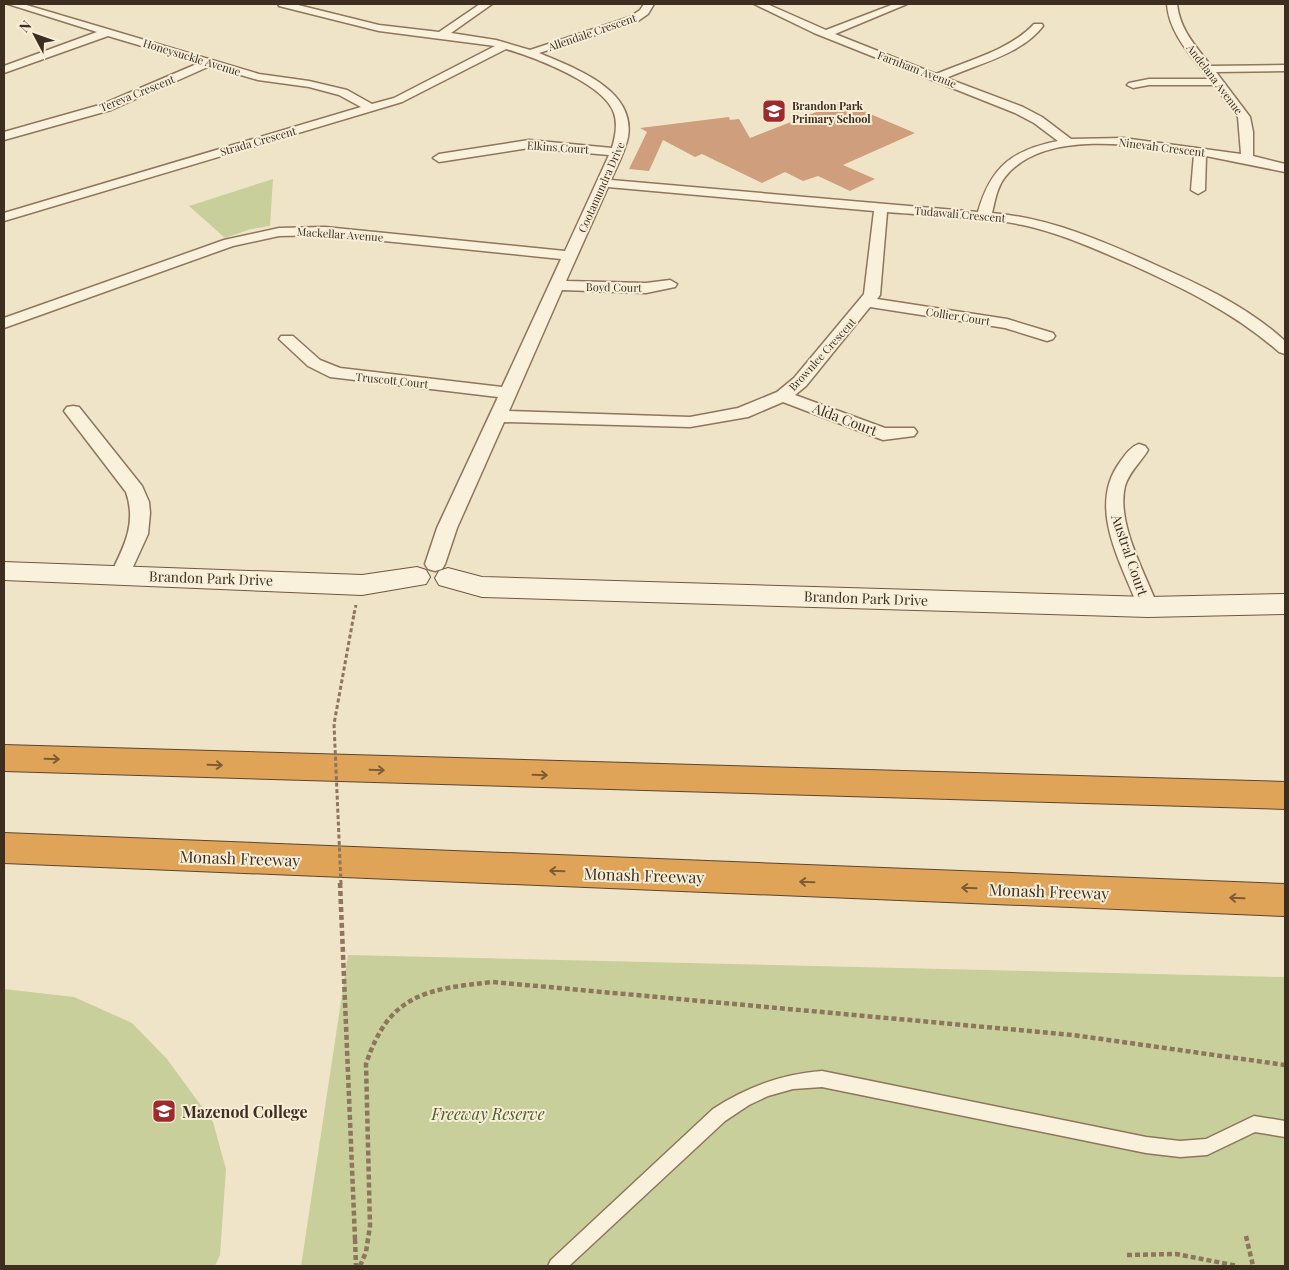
<svg xmlns="http://www.w3.org/2000/svg" width="1289" height="1270" font-family="'Playfair Display',serif">
  <style>
    .green { fill: #c9cf9b }
    .building { fill: #cf9f7d }
    .lines { fill: none; stroke-linecap: round; stroke-linejoin: round }
    .lane-casing { stroke: #8d765c; stroke-width: 3 }
    .street-casing { stroke: #8d765c; stroke-width: 3 }
    .secondary-casing { stroke: #6f573f; stroke-width: 2 }
    .highway-casing { stroke: #5b4430; stroke-width: 2 }
    .path-far1 { stroke: #8d765c; stroke-width: 3; stroke-dasharray: 4 2.5; stroke-linecap: butt }
    .path { stroke: #8d765c; stroke-width: 4.5; stroke-dasharray: 5 3; stroke-linecap: butt }
    .lane { fill: #faf1dc; fill-rule: evenodd }
    .street { fill: #faf1dc; fill-rule: evenodd }
    .secondary { fill: #faf1dc; fill-rule: evenodd }
    .highway { fill: #e0a458; fill-rule: evenodd }
    .path-bridge-far1 { stroke: #8d765c; stroke-width: 3; stroke-dasharray: 4 2.5; stroke-linecap: butt }
    .path-bridge { stroke: #8d765c; stroke-width: 4.5; stroke-dasharray: 5 3; stroke-linecap: butt }
    .oneway { stroke: #7e5d36 }
    .labels { text-anchor: middle; dominant-baseline: central; stroke-width: 4; stroke-linejoin: round; paint-order: stroke }
    .far-street-label { font-size: 11px; fill: #3d2e20; stroke: #f7eed8 }
    .far-poi-label { font-size: 11px; font-weight: bold; fill: #3d2e20; stroke: #f7eed8; text-anchor: start }
    .street-label { font-size: 14px; fill: #3d2e20; stroke: #f7eed8 }
    .near-street-label { font-size: 16px; fill: #3d2e20; stroke: #f7eed8 }
    .near-poi-label { font-size: 16px; font-weight: bold; fill: #3d2e20; stroke: #f7eed8; text-anchor: start }
    .near-park-label { font-size: 16px; font-style: italic; fill: #4d5a26; stroke: #f7eed8 }
  </style>
  <rect width="100%" height="100%" fill="#f0e4c8"/>
  <g class="green">
    <path d="M273,179L270,226L251,229L225,238L189,206Z"/>
    <path d="M348,955L1285,977V1266H301Z"/>
    <path d="M4,989L74,997L132,1023L167,1059L213,1122L226,1169L220,1255L215,1266H4Z"/>
  </g>
  <path class="building" d="M842,102L915,133L843,165L875,179L850,191L818,176L803,181L785,172L762,183L702,154L695,157L663,140L649,171L629,169L647,132L640,128L729,117L730,120L739,119L750,138Z"/>
  <g class="lines">
    <g class="lane-casing">
      <path id="lane" d="M822,1071L1146,1137L1180,1141L1206,1139L1254,1116L1285,1121V1137L1255,1132L1207,1155L1180,1157L1146,1153L822,1087L793,1089L768,1096L749,1105L725,1121L569,1266H548L551,1260L713,1109C747,1087 781,1074 822,1071Z"/>
    </g>
    <g class="street-casing">
      <g id="street">
        <path d="M8,4H23L259,74L309,81L347,90L372,104L394,98L495,46L379,31L279,6L278,4H294L379,25L439,32L480,4H492L451,33L496,40L530,50L630,17L640,10L644,4H654L648,14L638,21L539,53C574,68 636,89 628,137C625,152 617,166 611,180L978,212C991,166 1013,150 1058,141L1034,123L1015,113L814,33L754,4H767L826,30L894,4H907L835,34L936,74C969,60 1010,50 1034,24H1042L1043,26C1022,54 978,64 946,78L1023,107L1042,117L1071,139L1123,138L1241,154L1238,117L1214,85H1149L1133,88L1127,85L1129,83L1149,79H1209C1192,56 1169,34 1167,4H1177C1180,30 1195,45 1211,66L1285,65V71L1216,72L1250,117L1253,132V156L1285,164V172L1206,156L1205,190L1198,194L1191,190L1194,154C1140,145 1044,128 1005,177C997,187 995,201 992,213C1051,218 1105,242 1158,266C1203,286 1248,307 1285,341V354L1279,352C1235,313 1183,288 1130,264C1095,249 1060,233 1023,225C979,216 932,216 887,212L880,295L877,299L1007,319L1053,333L1055,336L1053,339L1047,341L1005,328L870,307L806,386L795,395L885,428H914L917,432L914,436L883,440L783,402L748,417L690,427L504,422L457,528L445,564L442,569L435,571L428,569L425,564L437,528L498,397L330,377L308,366L279,339L281,336H293L320,360L340,368L502,387L561,259L325,235L279,236L233,246L4,328V318L224,240L279,228L325,227L565,251L609,155L529,148L439,162L433,158L439,154L529,140L612,148C615,137 618,125 614,113C605,84 534,57 506,49L402,102L4,221V213L361,107L339,95L309,87L258,80L210,66L111,110L4,140V132L103,104L199,63L108,36L4,73V66L97,32ZM608,187L874,211L864,294L794,378L777,392L738,408L690,417L509,411L562,290L646,293L675,287L677,284L670,280L646,283L566,281Z"/>
        <path d="M73,406L79,407L142,486L149,502L150,513L148,534L127,580L120,582L113,580L110,575C124,547 137,523 126,492L64,411L67,407Z"/>
        <path d="M1139,444L1145,446L1148,450C1141,462 1129,472 1125,486C1116,523 1145,573 1158,607L1155,612L1148,615L1141,612L1138,607C1121,562 1087,507 1120,462C1125,455 1130,447 1139,444Z"/>
      </g>
    </g>
    <g class="secondary-casing">
      <g id="secondary">
        <path d="M4,562L362,575L417,567L426,570L430,577L426,584L362,595L4,580Z"/>
        <path d="M448,568L482,577L1148,597L1285,594V614L1148,617L482,597L439,585L435,578L439,571Z"/>
      </g>
    </g>
    <g class="highway-casing">
      <g id="highway">
        <path d="M4,745L1285,782V809L4,771Z"/>
        <path d="M4,833L1285,884V916L4,863Z"/>
      </g>
    </g>
    <path class="path-far1" d="M354,614L356,605"/>
    <g class="path">
      <path d="M1246,1236L1253,1266"/>
      <path d="M355,1239L356,1266"/>
      <path d="M1127,1255L1176,1254L1238,1266"/>
      <path d="M360,1266L366,1252L370,1226L366,1064C389,994 426,989 493,982L1073,1035L1285,1065"/>
    </g>
    <use href="#lane" class="lane"/>
    <use href="#street" class="street"/>
    <use href="#secondary" class="secondary"/>
    <use href="#highway" class="highway"/>
    <path class="path-bridge-far1" d="M341,884L334,724L354,614"/>
    <path class="path-bridge" d="M340,883L355,1239"/>
  </g>
  <defs><path id="oneway-shaft" d="M-6 0H5M1.5-3L5.5 0L1.5 3" fill="none" stroke-width="1.6" stroke-linecap="round" stroke-linejoin="round" transform="scale(1.25)"/></defs>
  <g class="oneway">
    <use href="#oneway-shaft" transform="translate(52 759) rotate(2)"/>
    <use href="#oneway-shaft" transform="translate(215 765) rotate(2)"/>
    <use href="#oneway-shaft" transform="translate(377 770) rotate(2)"/>
    <use href="#oneway-shaft" transform="translate(540 775) rotate(2)"/>
    <use href="#oneway-shaft" transform="translate(557 871) rotate(-178)"/>
    <use href="#oneway-shaft" transform="translate(807 882) rotate(-178)"/>
    <use href="#oneway-shaft" transform="translate(969 888) rotate(-178)"/>
    <use href="#oneway-shaft" transform="translate(1237 898) rotate(-178)"/>
  </g>
  <defs>
    <g id="school-square" transform="scale(1.25)"><rect x="-9" y="-9" width="18" height="18" rx="4" fill="#9e2a2b" stroke="#f7eed8"/><path d="M0-5L7-2L0 1L-7-2ZM-4 1L0 2.5L4 1V4Q0 6-4 4Z" fill="#fff"/></g>
  </defs>
  <g fill-rule="evenodd">
    <use href="#school-square" x="774" y="111"/>
    <use href="#school-square" x="164" y="1111"/>
  </g>
  <g class="labels">
    <g class="far-street-label">
      <text transform="translate(592 32) rotate(-19)">Allendale Crescent</text>
      <text transform="translate(192 57) rotate(17)">Honeysuckle Avenue</text>
      <text transform="translate(917 69) rotate(21)">Farnham Avenue</text>
      <text transform="translate(1215 79) rotate(53)">Andelana Avenue</text>
      <text transform="translate(137 93) rotate(-22)">Tereva Crescent</text>
      <text transform="translate(258 141) rotate(-16)">Strada Crescent</text>
      <text transform="translate(558 147) rotate(4)">Elkins Court</text>
      <text transform="translate(1162 147) rotate(7)">Ninevah Crescent</text>
      <text transform="translate(601 187) rotate(-66)">Cootamundra Drive</text>
      <text transform="translate(960 214) rotate(5)">Tudawali Crescent</text>
      <text transform="translate(340 234) rotate(4)">Mackellar Avenue</text>
      <text transform="translate(614 287) rotate(1)">Boyd Court</text>
      <text transform="translate(958 316) rotate(9)">Collier Court</text>
      <text transform="translate(822 354) rotate(-48)">Brownlee Crescent</text>
      <text transform="translate(392 380) rotate(6)">Truscott Court</text>
    </g>
    <g class="far-poi-label">
      <text x="792" y="105">Brandon Park<tspan x="792" dy="13">Primary School</tspan></text>
    </g>
    <g class="street-label">
      <text transform="translate(845 419) rotate(21)">Alda Court</text>
      <text transform="translate(1130 555) rotate(71)">Austral Court</text>
      <text transform="translate(211 578) rotate(2)">Brandon Park Drive</text>
      <text transform="translate(866 598) rotate(2)">Brandon Park Drive</text>
    </g>
    <g class="near-street-label">
      <text transform="translate(240 858) rotate(2)">Monash Freeway</text>
      <text transform="translate(644 875) rotate(2)">Monash Freeway</text>
      <text transform="translate(1049 891) rotate(2)">Monash Freeway</text>
    </g>
    <g class="near-poi-label">
      <text x="182" y="1111">Mazenod College</text>
    </g>
    <g class="near-park-label">
      <text x="488" y="1113">Freeway Reserve</text>
    </g>
  </g>
  <rect width="1289" height="1270" fill="none" stroke="#3d2e20" stroke-width="10"/>
  <g transform="translate(35 35) rotate(311)" stroke="#f7eed8" stroke-width="4" paint-order="stroke">
  <path d="M0-4L9 19L0 12L-9 19Z" fill="#3d2e20"/>
  <text y="-8" font-size="14" font-weight="bold" text-anchor="middle" fill="#3d2e20">N</text>
  </g>
</svg>
